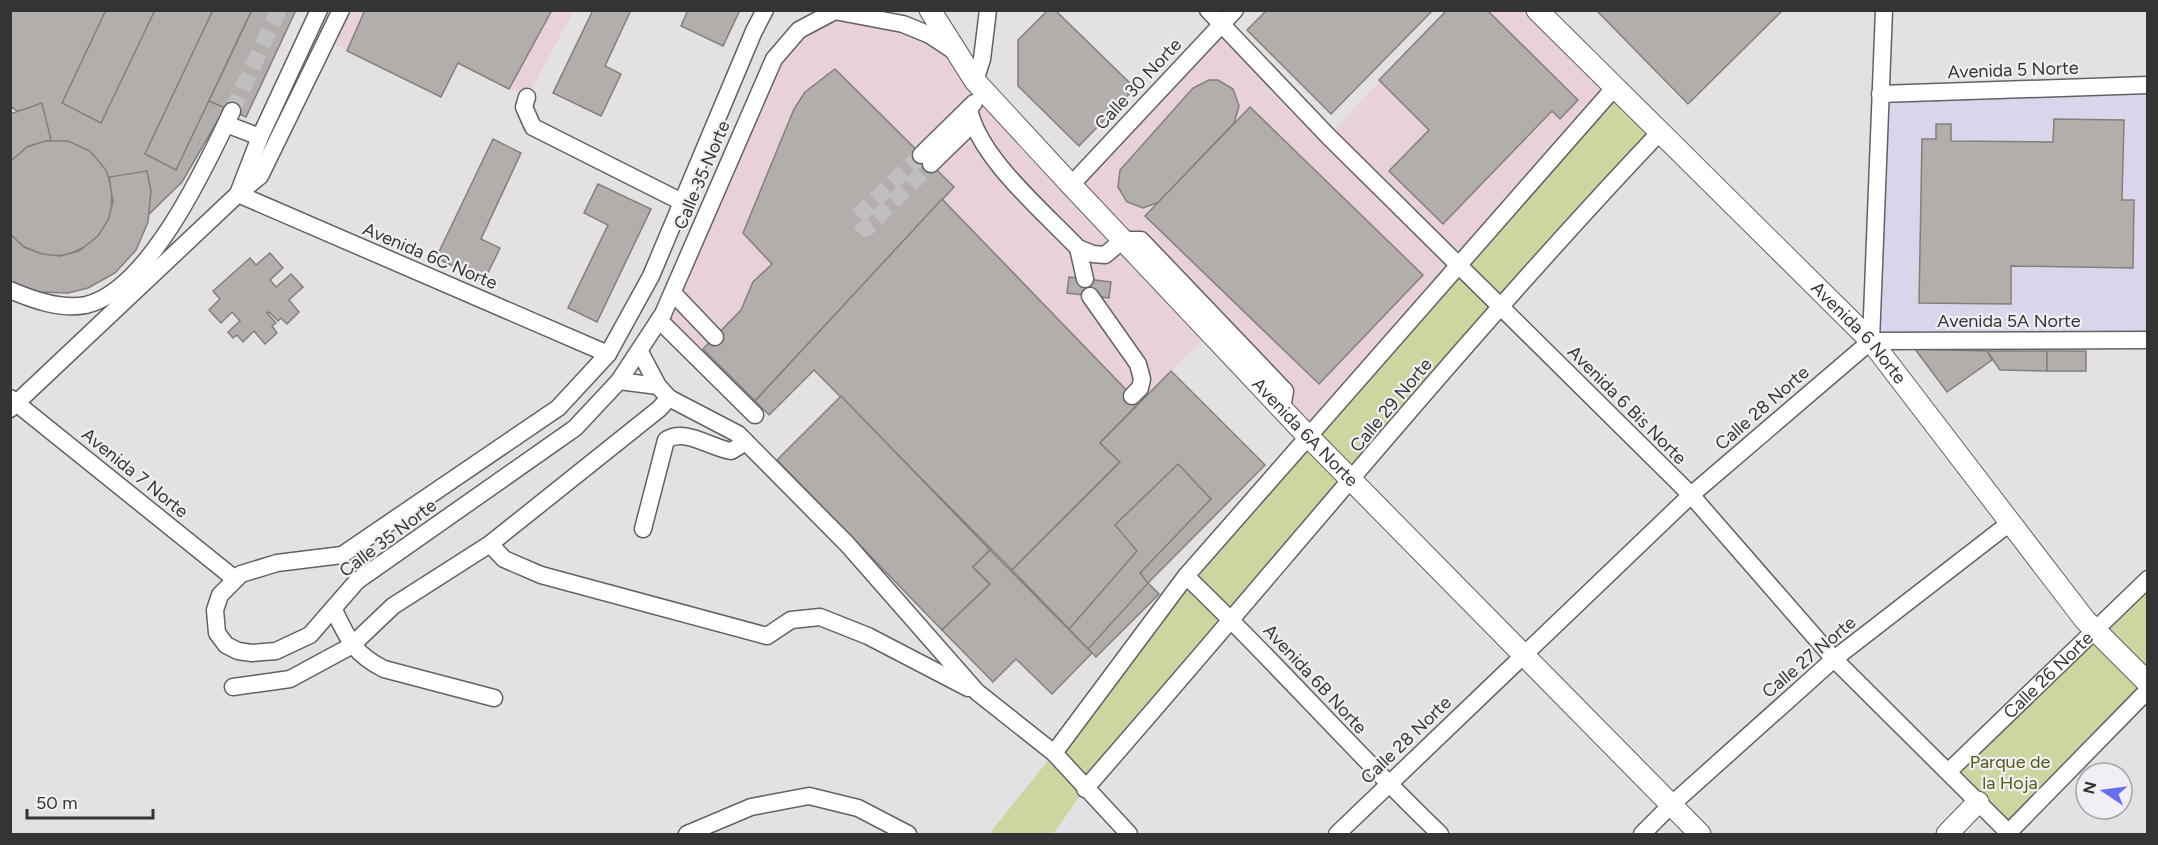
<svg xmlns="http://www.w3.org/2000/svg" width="2158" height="845" font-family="Figtree,sans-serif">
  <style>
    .commercial { fill: #e9d1db }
    .industrial { fill: #dbd5eb }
    .green { fill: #ced5a0 }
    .building { fill: #b2aeab; stroke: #837f7c; stroke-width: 1.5 }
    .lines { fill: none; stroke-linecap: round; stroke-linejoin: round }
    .minor-tunnel { stroke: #c1bec2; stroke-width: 16; stroke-dasharray: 16 8; stroke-linecap: butt }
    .minor-casing { stroke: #636165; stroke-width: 19 }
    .major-casing { stroke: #636165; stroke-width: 23 }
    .minor { stroke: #fff; stroke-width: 16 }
    .major { stroke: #fff; stroke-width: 21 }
    .labels { text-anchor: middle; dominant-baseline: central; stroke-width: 4.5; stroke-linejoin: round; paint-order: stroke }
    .street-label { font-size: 18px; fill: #353435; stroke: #f1eff3 }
    .park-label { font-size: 18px; fill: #545918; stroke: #f1eff3 }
  </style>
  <rect width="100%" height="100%" fill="#e4e1e5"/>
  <g class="commercial">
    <path d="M341,11H574L527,97L458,63L441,97L327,40Z"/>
    <path d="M1208,11H1235L1222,23L1328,136L1447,11H1537L1615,87L1309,436L1210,333L1100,442L1120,462L1012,570L814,370L769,415L703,349L663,314L774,59L833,12L930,35L1071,185L1222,24Z"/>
  </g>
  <path class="industrial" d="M2147,85V340L1871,341L1880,94Z"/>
  <g class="green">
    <path d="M1615,87L1660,132L1085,789L1053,834H989L1054,753L1186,576Z"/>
    <path d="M2147,579V690L2008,833L1949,771Z"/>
  </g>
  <g class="building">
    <path d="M10,10H105L62,103L26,117L14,86L10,88Z"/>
    <path d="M10,10H278L269,32L182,182L68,293L10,275V124L26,117L10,106Z"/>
    <path d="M106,10H155L101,123L62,103Z"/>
    <path d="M213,10H252L176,170L145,154Z"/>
    <path d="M252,10H296L246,117L209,101Z"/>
    <path d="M365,10H552L509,89L458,63L441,97L347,51Z"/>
    <path d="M593,10H631L605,66L621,74L601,116L553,93Z"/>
    <path d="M688,10H740L723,46L681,26Z"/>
    <path d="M1048,10H1055L1135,88L1079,146L1018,86V40Z"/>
    <path d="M1267,10H1433L1331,114L1247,30Z"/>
    <path d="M1447,10H1487L1578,100L1560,119L1552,111L1443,224L1389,171L1429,130L1379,80Z"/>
    <path d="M1596,10H1783L1688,104Z"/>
    <path d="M835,69L954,187L755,401L703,349L741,310L753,282L772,264L743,233L794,109L805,92Z"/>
    <path d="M1209,80H1218L1233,89L1239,106L1234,123L1159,202L1143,208L1127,202L1118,187L1120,170L1193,88Z"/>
    <path d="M42,103L51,140L27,147L10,162V114Z"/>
    <path d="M1250,107L1423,275L1319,384L1145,216Z"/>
    <path d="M2054,119L2124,120L2122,200H2134L2133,268L2011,266V304L1919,303L1922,139H1936V124H1951V141L2053,142Z"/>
    <path d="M493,139L521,153L481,239L500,248L484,281L436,258Z"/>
    <path d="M45,141H68L90,151L106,170L112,189L111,214L103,231L89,245L67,255L48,256L36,252L24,247L10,234V162L27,147Z"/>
    <path d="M147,171L151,191L148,222L136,250L115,273L88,288L68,293L38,292L10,282V234L24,247L42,254L60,256L79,251L98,236L108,220L113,202L109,177Z"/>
    <path d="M598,184L651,209L597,322L568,308L608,225L584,213Z"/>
    <path d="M942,199L1139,403L1100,443L1120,462L1012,570L814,370L769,415L755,401Z"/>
    <path d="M270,253L283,268L270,280L276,287L291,274L303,287L289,300L299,312L287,324L281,318L278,321L269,312L267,313L276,323L272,326L277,333L265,344L254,331L243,342L237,335L233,338L228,332L240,321L232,312L221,323L209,310L220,299L213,291L250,258L256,265Z"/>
    <path d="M1069,277L1111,282L1109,298L1067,293Z"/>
    <path d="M1915,349L1987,351L1992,360L1947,392Z"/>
    <path d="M1987,351H2047V371L2000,370Z"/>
    <rect x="2047" y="351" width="39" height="20"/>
    <path d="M1171,371L1265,465L1148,583L1159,594L1096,657L1012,570L1120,462L1100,443Z"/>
    <path d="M841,396L990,550L973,567L990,584L942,630L777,460Z"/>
    <path d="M1178,464L1211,499L1140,573L1148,583L1088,649L1069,629L1137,551L1115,525Z"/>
    <path d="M990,550L1092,653L1052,694L1016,659L993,682L942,630L990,584L973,567Z"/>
  </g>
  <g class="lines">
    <g class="minor-tunnel">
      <path d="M232,111L279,10"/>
      <path d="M921,155L856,218L866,229L931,164"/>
    </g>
    <g class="minor-casing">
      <g id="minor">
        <path d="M765,10L754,31L651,276L608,354L558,408L342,555L277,563L241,574L220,595L215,610L217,633L226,645L238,651L252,653L276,651L310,635L357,581L575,428L619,381L663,314L774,59L799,30L833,12"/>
        <path d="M829,10L903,24L930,35L954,51"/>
        <path d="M1208,10L1328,136L1691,495L1834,659L2010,834"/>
        <path d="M975,81L982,59L988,10"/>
        <path d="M1880,94L2148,85"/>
        <path d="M527,97L524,107L533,127L682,202"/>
        <path d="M969,108C977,156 1044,212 1078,248L1093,254L1105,255L1123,240H1141L1285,391L1282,408"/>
        <path d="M226,124L260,137"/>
        <path d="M921,155L974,103"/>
        <path d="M931,164L972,124"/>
        <path d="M1071,185L1235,10"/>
        <path d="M238,194L608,354"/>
        <path d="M238,194L260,137L319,10"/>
        <path d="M1078,248L1085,279"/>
        <path d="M10,290C33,300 61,310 86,305C149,290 206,166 232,111"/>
        <path d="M673,293L715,337"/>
        <path d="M1090,296L1138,364L1142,379L1140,388L1132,396"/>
        <path d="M659,320L755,415"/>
        <path d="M1871,341L2148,340"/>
        <path d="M640,352L658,386L669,398L738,434L847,544L977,692L1054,753L1129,834"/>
        <path d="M619,381L658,386"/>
        <path d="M10,398L235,579"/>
        <path d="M10,409L238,194L260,176L341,10"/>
        <path d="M643,529L666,440C685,428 709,447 731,451L746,442"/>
        <path d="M490,544L504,559L541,575L767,636L791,620L820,617L868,636L968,688"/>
        <path d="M1186,576C1274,660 1353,751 1440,834"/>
        <path d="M334,610C348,639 354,654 384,669L494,698"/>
        <path d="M233,687L290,679L351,646L393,606L490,544L659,409L669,398"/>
        <path d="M1054,753L1186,576L1615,87"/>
        <path id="s1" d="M1949,771L2148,579"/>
        <path d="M1085,789C1277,570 1460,343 1660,132"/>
        <path d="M2008,833L2148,690"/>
        <path d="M687,834L751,807L809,796L858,808L908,834"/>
        <path d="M1337,834L1691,495L1871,341L1884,10"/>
        <path d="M1642,834L1671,805L1834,659L2011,522"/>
      </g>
    </g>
    <g class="major-casing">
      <g id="major">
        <path id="s2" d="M930,10L975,81L1071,185L1301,429L1700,834"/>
        <path id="s3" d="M1537,10L1871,341L2085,620L2148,683"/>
        <path d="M1947,834L1978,802"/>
      </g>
    </g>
    <use href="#minor" class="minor"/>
    <use href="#major" class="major"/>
  </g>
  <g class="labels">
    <g class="street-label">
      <text transform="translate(2013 70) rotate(-2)">Avenida 5 Norte</text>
      <text transform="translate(1138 84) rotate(-47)">Calle 30 Norte</text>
      <text transform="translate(702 175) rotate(-67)">Calle 35 Norte</text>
      <text transform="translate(430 256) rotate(23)">Avenida 6C Norte</text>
      <text x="2009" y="321">Avenida 5A Norte</text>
      <text stroke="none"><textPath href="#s3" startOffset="456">Avenida 6 Norte</textPath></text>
      <text transform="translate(1391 405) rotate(-50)">Calle 29 Norte</text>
      <text transform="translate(1627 405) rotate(45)">Avenida 6 Bis Norte</text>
      <text transform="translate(1762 408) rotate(-41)">Calle 28 Norte</text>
      <text stroke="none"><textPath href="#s2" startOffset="566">Avenida 6A Norte</textPath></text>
      <text transform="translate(135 473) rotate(39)">Avenida 7 Norte</text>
      <text transform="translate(388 538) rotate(-37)">Calle 35 Norte</text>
      <text transform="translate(1809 657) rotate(-40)">Calle 27 Norte</text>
      <text stroke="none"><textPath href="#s1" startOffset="138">Calle 26 Norte</textPath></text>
      <text transform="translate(1315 679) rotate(47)">Avenida 6B Norte</text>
      <text transform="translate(1406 740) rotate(-44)">Calle 28 Norte</text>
    </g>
    <g class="park-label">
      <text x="2010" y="762">Parque de<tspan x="2010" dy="21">la Hoja</tspan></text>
    </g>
  </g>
  <rect width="2158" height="845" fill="none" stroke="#353435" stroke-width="24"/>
  <g transform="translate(2104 791) rotate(283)"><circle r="28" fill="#f1eff3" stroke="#a6a4a7" stroke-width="1.5"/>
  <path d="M0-4.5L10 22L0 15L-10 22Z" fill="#6870e9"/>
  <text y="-9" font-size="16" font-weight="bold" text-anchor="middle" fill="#353435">N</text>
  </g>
  <path d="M27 809v9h126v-9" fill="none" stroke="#353435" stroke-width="3"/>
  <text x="36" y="809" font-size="18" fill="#353435" stroke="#f1eff3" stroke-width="4.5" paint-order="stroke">50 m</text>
</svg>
